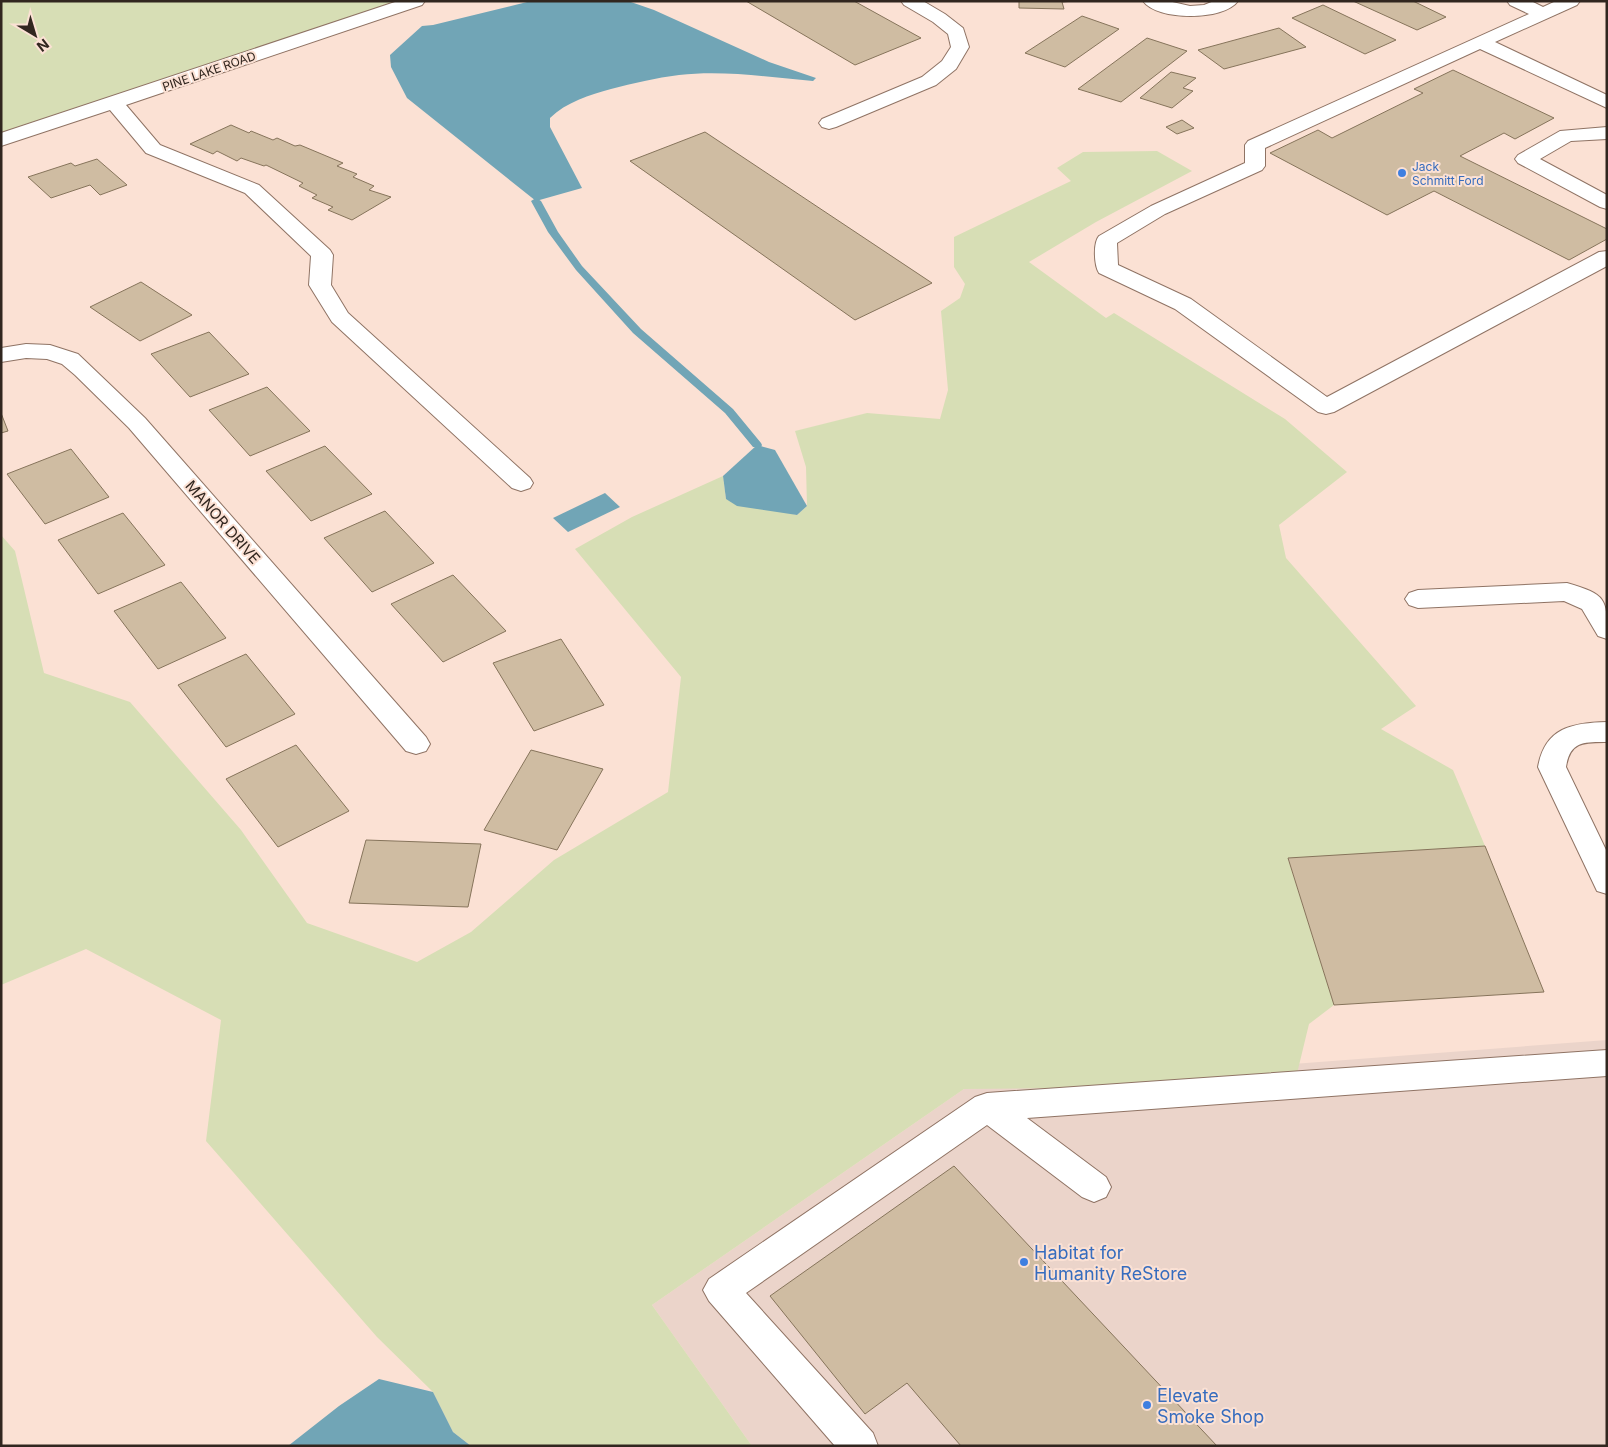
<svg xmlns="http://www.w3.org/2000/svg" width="1608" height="1447" font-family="Inter,sans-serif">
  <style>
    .commercial { fill: #ebd4ca }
    .green { fill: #d7deb5 }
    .water { fill: #71a5b6 }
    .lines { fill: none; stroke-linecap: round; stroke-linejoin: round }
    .stream { fill: #71a5b6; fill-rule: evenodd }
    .building { fill: #cfbca2; stroke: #86745b }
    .minor-casing { stroke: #8f7364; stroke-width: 2 }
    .minor { fill: #fff; fill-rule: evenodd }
    .shop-dot { fill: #3f7fe0; stroke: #fbe1d4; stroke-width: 2 }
    .labels { text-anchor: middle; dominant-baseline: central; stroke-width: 4; stroke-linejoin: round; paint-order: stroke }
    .far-street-label { font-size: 12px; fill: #31261f; stroke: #fbe1d4 }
    .far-shop-label { font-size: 12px; fill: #366cbe; stroke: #fbe1d4; text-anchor: start }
    .street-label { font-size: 15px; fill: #31261f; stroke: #fbe1d4 }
    .near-shop-label { font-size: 18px; fill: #366cbe; stroke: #fbe1d4; text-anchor: start }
  </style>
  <rect width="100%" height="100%" fill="#fbe1d4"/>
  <path class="commercial" d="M1607,1040V1446H752L652,1305L964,1089Z"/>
  <g class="green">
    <path d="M1,1H414L1,137Z"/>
    <path d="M1157,151L1192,171L1096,222L1029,262L1106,318L1114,313L1285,419L1347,472L1279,525L1286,558L1416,706L1381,729L1453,770L1485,846L1288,859L1334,1005L1309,1024L1294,1086L964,1089L652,1305L752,1446H471L453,1432L433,1392L377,1337L206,1141L221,1020L86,949L1,985V535L15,551L44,673L130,702L241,830L307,923L417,962L471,932L554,860L668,792L681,677L575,549L632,517L723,476L726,499L797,515L807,506L806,467L795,431L867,413L940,419L948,390L941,311L960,298L965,284L954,267V237L1071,181L1057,168L1083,152Z"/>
  </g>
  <g class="water">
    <path d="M531,1H628L654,10L769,62L816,78L813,81C769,77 723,70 679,75C656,78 633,83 611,89C590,95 566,102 550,118V127L582,188L536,201L407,98L391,67L390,55L422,26L433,25Z"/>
    <path d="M757,445L775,450L807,506L797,515L737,506L726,499L723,476Z"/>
    <path d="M605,493L620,507L568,532L553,518Z"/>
    <path d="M379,1379L433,1392L453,1432L471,1446H288L339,1406Z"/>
  </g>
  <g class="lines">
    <path class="stream" d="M536,198L541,201L558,232L582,266L641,329L733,409L761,443L762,445L761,447H753L725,413L633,333L576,270L548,232L531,201Z"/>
  </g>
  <g class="building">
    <path d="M746,1H854L921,38L855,65Z"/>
    <path d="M1019,1H1074L1062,2L1064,9L1019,8Z"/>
    <path d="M1353,1H1413L1446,17L1417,30Z"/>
    <path d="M1323,5L1396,40L1365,54L1292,18Z"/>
    <path d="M1082,16L1119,29L1065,67L1025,53Z"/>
    <path d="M1279,28L1306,47L1224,69L1198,50Z"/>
    <path d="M1147,38L1187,51L1121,102L1078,89Z"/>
    <path d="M1453,70L1554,118L1515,139L1504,133L1460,156L1607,229V239L1569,260L1434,191L1387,215L1270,153L1318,130L1332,138L1423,93L1414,89Z"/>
    <path d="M1171,72L1196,78L1183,88L1193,91L1172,108L1140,98Z"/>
    <path d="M1182,120L1194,128L1177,134L1166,127Z"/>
    <path d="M231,125L249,133L251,131L273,140L277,138L295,146L300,145L343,163L337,166L357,174L353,177L374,186L369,190L391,197L352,220L328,210L333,207L312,198L317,195L299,186L303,183L266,165L264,166L241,158L237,161L217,151L213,154L190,144Z"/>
    <path d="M705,132L932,283L855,320L630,161Z"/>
    <path d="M97,159L127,185L100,195L90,185L51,198L28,177L71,163L75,166Z"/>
    <path d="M141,282L192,315L140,341L90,307Z"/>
    <path d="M209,332L249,374L190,397L151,354Z"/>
    <path d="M267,387L310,431L250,456L209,410Z"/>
    <path d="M1,413L8,431L1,433Z"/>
    <path d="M325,446L372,494L311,521L266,471Z"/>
    <path d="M71,449L109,497L45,524L7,474Z"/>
    <path d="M385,511L434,563L372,592L324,538Z"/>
    <path d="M123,513L165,565L98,594L58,540Z"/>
    <path d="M453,575L506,631L443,662L391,604Z"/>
    <path d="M181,582L226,638L158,669L114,611Z"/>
    <path d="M561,639L604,705L534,731L493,663Z"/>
    <path d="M246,654L295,714L226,747L178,685Z"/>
    <path d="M296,745L349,811L278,847L226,779Z"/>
    <path d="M531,750L603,769L557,850L484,830Z"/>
    <path d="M366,840L481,844L468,907L349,903Z"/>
    <path d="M1485,846L1544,992L1334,1005L1288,858Z"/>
    <path d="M954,1166L1217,1446H961L907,1383L865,1414L770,1296Z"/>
  </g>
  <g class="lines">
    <g class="minor-casing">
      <g id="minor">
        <path d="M398,1H425L422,5L126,105L160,145L259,185L330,250L333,255L331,285L348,313L530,478L533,483L530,488L521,491L512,488L332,322L309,285L311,256L245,193L146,153L110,110L1,146V133Z"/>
        <path d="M901,1H923L945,14L963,28L969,47L956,69L936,85L836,127L829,129L822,127L819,123L822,119L922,77L942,61L951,47L948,34L933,22L904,5Z"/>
        <path d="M1143,1H1168L1190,6L1204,5L1214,1H1238C1224,21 1157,21 1143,1Z"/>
        <path d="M1507,1H1531L1543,7L1556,1H1580L1577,5L1495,42L1607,95V108L1480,49L1265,148V166L1262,170L1165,214L1117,243L1118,265L1191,299L1327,397L1599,252L1607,251V266L1334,412L1326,414L1318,412L1175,309L1099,273C1094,265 1093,243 1099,236L1151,206L1245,163V145L1248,141L1529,14L1510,5Z"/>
        <path d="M1607,127V139L1571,141L1540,159L1607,195V209L1600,207L1518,163L1515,159L1518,155L1560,131Z"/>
        <path d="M26,344L50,345L78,354L145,418L426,737L430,744L426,751L416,754L406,751L129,428L75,375L62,364L47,359L26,358L1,362V348Z"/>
        <path d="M1567,583C1608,595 1607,599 1607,639L1598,636L1582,609L1564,601L1418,608L1409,605L1405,599L1409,593L1418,590Z"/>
        <path d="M1607,722V742C1584,742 1570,741 1566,767L1607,852V894L1597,891L1538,767C1545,728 1571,723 1607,722Z"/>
        <path d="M1607,1050V1076L1027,1118L1106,1177L1111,1187L1106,1197L1094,1202L1082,1197L987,1125L746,1293L873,1433L878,1446H835L709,1301L703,1290L709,1279L975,1097L987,1093Z"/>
      </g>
    </g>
    <use href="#minor" class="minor"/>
  </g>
  <g class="shop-dot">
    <circle cx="1402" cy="173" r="5"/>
    <circle cx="1024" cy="1262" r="5"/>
    <circle cx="1147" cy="1405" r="5"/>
  </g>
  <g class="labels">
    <g class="far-street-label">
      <text transform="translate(209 71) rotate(-19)">PINE LAKE ROAD</text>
    </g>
    <g class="far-shop-label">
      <text x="1412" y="166">Jack<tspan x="1412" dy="14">Schmitt Ford</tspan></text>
    </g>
    <g class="street-label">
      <text transform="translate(223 522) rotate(49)">MANOR DRIVE</text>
    </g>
    <g class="near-shop-label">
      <text x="1034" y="1252">Habitat for<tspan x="1034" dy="21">Humanity ReStore</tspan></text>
      <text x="1157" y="1395">Elevate<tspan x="1157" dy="21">Smoke Shop</tspan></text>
    </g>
  </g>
  <rect width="1608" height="1447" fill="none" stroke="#31261f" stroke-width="5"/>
  <g transform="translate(35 35) rotate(142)" stroke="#fbe1d4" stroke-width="4" paint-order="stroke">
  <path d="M0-4L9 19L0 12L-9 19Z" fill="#31261f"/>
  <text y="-8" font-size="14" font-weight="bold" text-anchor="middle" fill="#31261f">N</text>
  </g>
</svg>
